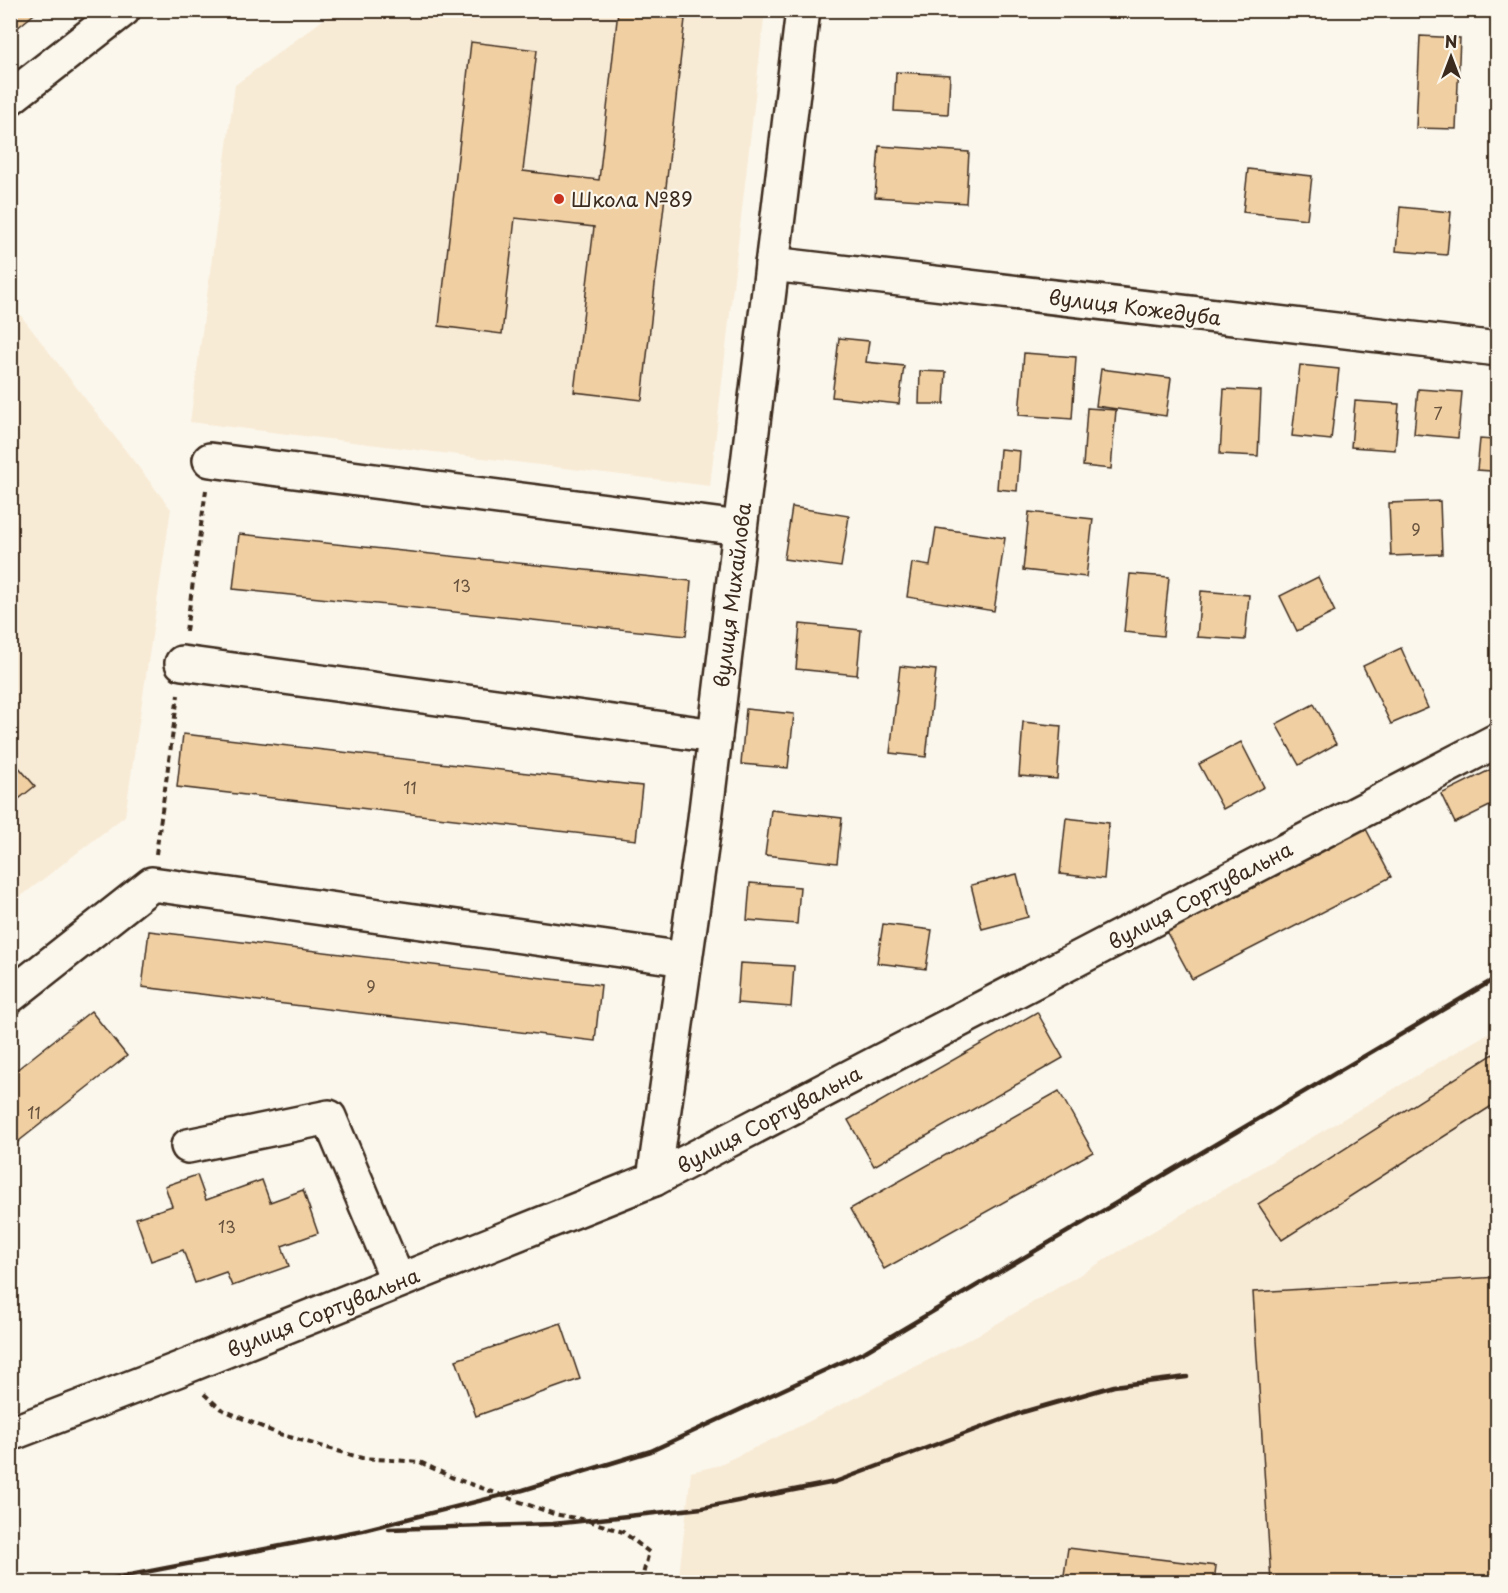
<svg xmlns="http://www.w3.org/2000/svg" width="1508" height="1593" font-family="'Playpen Sans',sans-serif">
  <style>
    .built { fill: #f8ebd6 }
    .building { fill: #f0cfa2; stroke: #3b2a1e; stroke-width: 1.5 }
    .lines { fill: none; stroke-linecap: round; stroke-linejoin: round }
    .minor-casing { stroke: #3b2a1e; stroke-width: 38 }
    .path { stroke: #3b2a1e; stroke-width: 4; stroke-dasharray: 6 4.5; stroke-linecap: butt }
    .minor { stroke: #fbf7ec; stroke-width: 33 }
    .rail { stroke: #3b2a1e; stroke-width: 4.5 }
    .poi-dot { fill: #c8321e; stroke: #fbf7ec; stroke-width: 2 }
    .labels { text-anchor: middle; dominant-baseline: central; stroke-width: 4.5; stroke-linejoin: round; paint-order: stroke }
    .number-label { font-size: 16px; fill: #68533f }
    .poi-label { font-size: 20px; fill: #3b2a1e; stroke: #fbf7ec; text-anchor: start }
    .street-label { font-size: 20px; fill: #3b2a1e; stroke: #fbf7ec }
  </style>
  <rect width="100%" height="100%" fill="#fbf7ec"/>
  <filter id="ink" filterUnits="userSpaceOnUse"><feTurbulence type="fractalNoise" baseFrequency=".0167" numOctaves="2"/><feDisplacementMap in="SourceGraphic" scale="12" xChannelSelector="R" yChannelSelector="G"/><feConvolveMatrix kernelMatrix="1 2 1 2 8 2 1 2 1" color-interpolation-filters="sRGB"/></filter>
  <g filter="url(#ink)">
    <g class="built">
      <path d="M335,11H765L710,486L190,422L235,85Z"/>
      <path d="M11,303L171,509L125,816L11,904Z"/>
      <path d="M1497,1028V1582H734L679,1575L691,1472L716,1466L796,1428L981,1333Z"/>
    </g>
    <g class="building">
      <path d="M10,10H39L10,34Z"/>
      <path d="M618,11L685,19L642,400L574,392L594,227L515,218L502,334L439,326L471,42L537,50L523,171L599,180Z"/>
      <path d="M1420,36L1460,38L1456,129L1416,128Z"/>
      <path d="M896,72L950,75L948,114L894,111Z"/>
      <path d="M879,146L969,152L966,203L875,197Z"/>
      <path d="M1248,169L1312,176L1307,219L1243,212Z"/>
      <path d="M1400,207L1451,212L1447,255L1396,251Z"/>
      <path d="M839,338L869,341L866,362L904,366L899,404L832,397Z"/>
      <path d="M1024,353L1076,357L1072,419L1019,415Z"/>
      <path d="M1300,365L1339,369L1331,440L1292,436Z"/>
      <path d="M1101,369L1171,378L1166,416L1096,406Z"/>
      <path d="M920,371L946,372L944,404H919Z"/>
      <path d="M1224,389L1261,391L1258,456L1220,454Z"/>
      <path d="M1418,389L1462,392L1458,438L1414,434Z"/>
      <path d="M1355,401L1399,404L1395,450L1351,447Z"/>
      <path d="M1087,408L1116,410L1111,469L1083,466Z"/>
      <path d="M1495,422H1498V483L1490,482L1491,471L1477,470L1480,439L1493,440Z"/>
      <path d="M1000,449L1020,451L1017,491L997,489Z"/>
      <path d="M1440,501L1442,554L1391,556L1389,503Z"/>
      <path d="M792,507L849,516L841,567L784,559Z"/>
      <path d="M1029,512L1093,519L1086,577L1023,570Z"/>
      <path d="M936,528L1005,538L994,611L907,597L912,563L930,566Z"/>
      <path d="M239,534L691,581L686,636L233,589Z"/>
      <path d="M1130,574L1169,577L1163,636L1124,632Z"/>
      <path d="M1318,577L1335,612L1297,631L1280,596Z"/>
      <path d="M1201,591L1249,595L1245,640L1197,637Z"/>
      <path d="M800,624L861,630L857,675L796,669Z"/>
      <path d="M1401,648L1428,708L1391,724L1363,666Z"/>
      <path d="M900,666L936,670L926,757L890,753Z"/>
      <path d="M1314,704L1336,744L1299,765L1276,724Z"/>
      <path d="M746,709L794,714L788,768L741,764Z"/>
      <path d="M1023,722L1061,726L1057,779L1019,776Z"/>
      <path d="M183,734L642,786L636,840L177,787Z"/>
      <path d="M1241,742L1264,787L1223,809L1199,764Z"/>
      <path d="M10,757L35,786L10,806Z"/>
      <path d="M1498,766V802L1455,823L1441,794Z"/>
      <path d="M771,810L842,818L837,863L765,855Z"/>
      <path d="M1066,818L1109,823L1104,879L1060,874Z"/>
      <path d="M1365,827L1391,877L1192,979L1165,929Z"/>
      <path d="M1017,874L1028,917L982,929L971,885Z"/>
      <path d="M750,883L800,887L797,924L747,920Z"/>
      <path d="M883,924L932,930L926,969L877,963Z"/>
      <path d="M149,931L601,985L595,1041L142,987Z"/>
      <path d="M740,963L794,966L791,1007L737,1003Z"/>
      <path d="M91,1011L127,1056L10,1148V1075Z"/>
      <path d="M1037,1012L1063,1058L874,1166L848,1120Z"/>
      <path d="M1498,1051V1102L1282,1240L1258,1204Z"/>
      <path d="M1059,1091L1093,1152L884,1269L850,1209Z"/>
      <path d="M197,1175L206,1200L262,1180L270,1202L303,1190L318,1233L282,1246L289,1266L232,1286L226,1272L195,1283L183,1250L151,1261L136,1218L172,1206L165,1186Z"/>
      <path d="M1498,1277V1580L1455,1582H1271L1253,1292Z"/>
      <path d="M561,1323L580,1379L476,1416L456,1360Z"/>
      <path d="M1068,1548L1216,1566L1214,1582H1063Z"/>
    </g>
    <g class="lines">
      <g class="minor-casing">
        <g id="minor">
          <path d="M10,98L123,10"/>
          <path d="M772,264L1498,349"/>
          <path d="M210,460L740,528"/>
          <path d="M182,663L715,736"/>
          <path d="M10,996L152,884L685,959"/>
          <path d="M188,1146L329,1117L398,1281"/>
          <path d="M654,1179L704,827L803,10"/>
          <path d="M10,1434L177,1370L654,1179L1498,740"/>
        </g>
      </g>
      <g class="path">
        <path d="M186,631L206,490"/>
        <path d="M156,854L178,695"/>
        <path d="M204,1394L221,1409L276,1433L362,1458L420,1462L451,1477L554,1514L586,1520L623,1532L649,1552L641,1582"/>
      </g>
      <use href="#minor" class="minor"/>
      <g class="rail">
        <path d="M389,1529L553,1524L702,1508L835,1482L1023,1412L1114,1386L1187,1377"/>
        <path d="M94,1582L363,1530L523,1490L651,1451L866,1351L1498,977"/>
      </g>
    </g>
  </g>
  <circle class="poi-dot" cx="559" cy="199" r="6"/>
  <g class="labels">
    <g class="number-label">
      <text x="1438" y="413">7</text>
      <text x="1416" y="529">9</text>
      <text x="462" y="585">13</text>
      <text x="410" y="787">11</text>
      <text x="371" y="986">9</text>
      <text x="34" y="1112">11</text>
      <text x="227" y="1226">13</text>
    </g>
    <g class="poi-label">
      <text x="571" y="199">Школа №89</text>
    </g>
    <g class="street-label">
      <text transform="translate(1135 307) rotate(7)">вулиця Кожедуба</text>
      <text transform="translate(732 595) rotate(-83)">вулиця Михайлова</text>
      <text transform="translate(1200 895) rotate(-28)">вулиця Сортувальна</text>
      <text transform="translate(769 1119) rotate(-28)">вулиця Сортувальна</text>
      <text transform="translate(323 1312) rotate(-22)">вулиця Сортувальна</text>
    </g>
  </g>
  <rect width="1508" height="1593" fill="none" stroke="#fbf7ec" stroke-width="36"/>
  <rect x="18" y="18" width="1472" height="1557" fill="none" stroke="#3b2a1e" stroke-width="2" filter="url(#ink)"/>
  <g transform="translate(1451 57)" stroke="#fbf7ec" stroke-width="4.5" paint-order="stroke">
  <path d="M0-4.5L10 22L0 15L-10 22Z" fill="#3b2a1e"/>
  <text y="-9" font-size="16" font-weight="bold" text-anchor="middle" fill="#3b2a1e">N</text>
  </g>
</svg>
